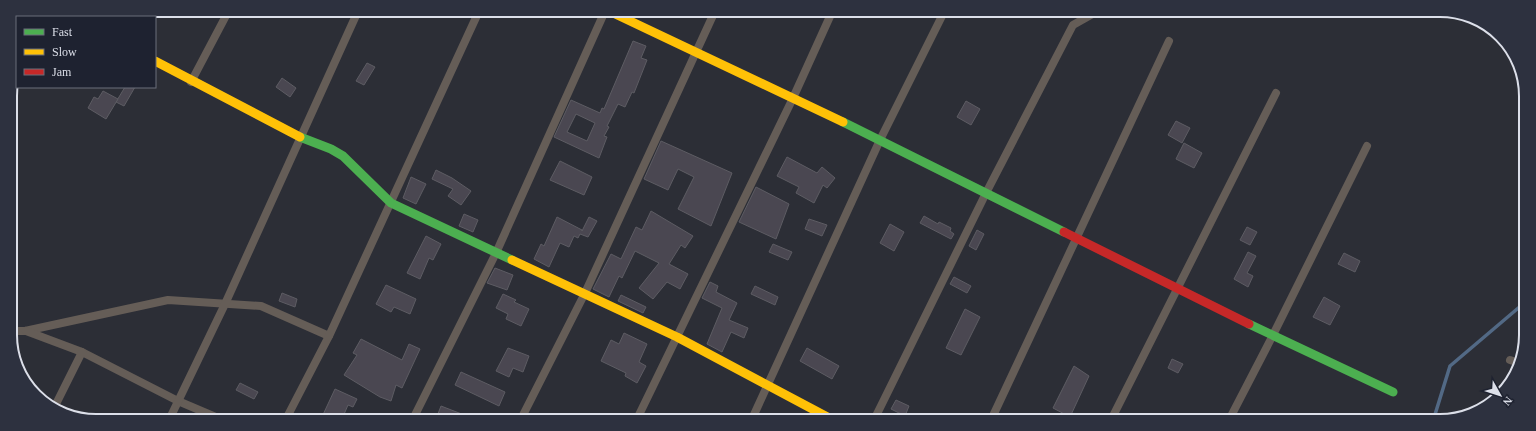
<svg xmlns="http://www.w3.org/2000/svg" width="1536" height="431" font-family="'Times New Roman',serif">
  <style>
    .lines { fill: none; stroke-linecap: round; stroke-linejoin: round }
    .stream { stroke: #526985; stroke-width: 3.5 }
    .building { fill: #4a4751; stroke: #5d5c63; fill-rule: evenodd }
    .street { stroke: #655d57; stroke-width: 8 }
    .fast { stroke: #4caf50; stroke-width: 9 }
    .slow { stroke: #ffc107; stroke-width: 9 }
    .jam { stroke: #c62828; stroke-width: 9 }
    .rim { fill: none; stroke: #dcdfe9; stroke-width: 2 }
  </style>
  <rect width="100%" height="100%" fill="#2c2e36"/>
  <g class="lines">
    <path class="stream" d="M1433,421L1450,366L1523,304"/>
  </g>
  <g class="building">
    <path d="M633,41L646,46L641,58L647,60L634,93L632,92L625,107L618,104L607,126L609,127L604,136L607,137L599,158L554,137L571,100L600,113L602,108L604,109ZM576,114L595,123L587,141L567,132Z"/>
    <path d="M367,63L375,67L364,85L356,81Z"/>
    <path d="M282,78L296,88L290,97L276,87Z"/>
    <path d="M125,87H135L124,106L116,102Z"/>
    <path d="M103,91L118,99L106,119L88,108L94,97L98,99Z"/>
    <path d="M966,101L980,109L971,125L957,117Z"/>
    <path d="M1176,121L1190,128L1182,143L1168,135Z"/>
    <path d="M661,141L732,173L711,226L678,209L694,177L678,169L668,190L644,179Z"/>
    <path d="M1184,143L1202,153L1194,168L1176,159Z"/>
    <path d="M787,157L817,173L822,167L835,178L827,188L823,185L814,203L796,193L799,187L777,176Z"/>
    <path d="M560,161L592,177L584,195L550,180Z"/>
    <path d="M436,170L452,178L471,191L461,205L448,196L453,189L432,179Z"/>
    <path d="M411,177L426,184L416,204L403,198Z"/>
    <path d="M756,187L789,204L776,239L739,222Z"/>
    <path d="M651,211L693,236L685,248L681,245L669,264L688,274L680,289L667,282L653,299L639,288L659,263L635,251L622,278L619,276L609,297L593,289L611,254L621,259L636,227L642,230Z"/>
    <path d="M464,214L478,220L473,232L459,226Z"/>
    <path d="M924,216L938,224L939,222L951,228L950,231L954,234L951,239L920,223Z"/>
    <path d="M557,217L582,230V231L589,217L597,221L588,237L580,234L578,238L574,236L569,247L560,243L549,267L534,259L541,244L544,246Z"/>
    <path d="M809,219L827,225L822,236L805,229Z"/>
    <path d="M890,224L904,232L894,251L880,243Z"/>
    <path d="M1247,227L1257,232L1250,245L1240,240Z"/>
    <path d="M977,230L984,234L976,250L969,246Z"/>
    <path d="M426,236L441,244L433,260L429,258L420,279L407,273Z"/>
    <path d="M773,244L792,252L788,260L769,252Z"/>
    <path d="M1248,252L1256,256L1247,273L1253,276L1248,287L1234,279Z"/>
    <path d="M1344,253L1360,261L1355,272L1338,264Z"/>
    <path d="M495,268L513,275L507,290L487,283Z"/>
    <path d="M954,277L971,286L967,293L950,284Z"/>
    <path d="M710,282L718,286L716,292L737,303L729,320L748,328L744,338L731,332L722,352L707,344L722,308L702,298Z"/>
    <path d="M386,285L416,299L410,314L394,307L391,312L376,304Z"/>
    <path d="M755,286L778,297L775,305L751,294Z"/>
    <path d="M282,293L297,299L295,307L279,301Z"/>
    <path d="M503,294L516,300L514,302L529,309L521,326L506,319L508,314L496,308Z"/>
    <path d="M621,295L646,307L643,313L618,301Z"/>
    <path d="M1324,297L1340,306L1330,325L1313,317Z"/>
    <path d="M965,309L980,317L961,355L946,348Z"/>
    <path d="M624,333L647,344L639,362L646,366L637,383L625,376L626,373L601,361L611,340L619,344Z"/>
    <path d="M361,339L402,360L409,344L420,349L402,388L396,385L391,401L380,397L344,375L357,355L353,353Z"/>
    <path d="M508,348L529,356L523,372L513,368L509,377L496,371Z"/>
    <path d="M807,348L839,366L832,379L800,361Z"/>
    <path d="M1172,359L1183,364L1178,373L1168,368Z"/>
    <path d="M1074,366L1089,376L1070,417L1053,408Z"/>
    <path d="M461,372L505,392L499,406L455,385Z"/>
    <path d="M240,383L258,392L254,399L236,390Z"/>
    <path d="M335,389L357,399L353,407L348,405L342,419H321Z"/>
    <path d="M896,400L909,406L905,416L891,409Z"/>
    <path d="M441,406L472,418V419H436Z"/>
  </g>
  <g class="lines">
    <g class="street">
      <path d="M73,15L77,17"/>
      <path d="M111,17L114,10"/>
      <path d="M191,82L229,10"/>
      <path d="M12,331H25L168,300L261,306L329,336"/>
      <path d="M26,331L82,352L178,401L218,418"/>
      <path d="M1510,360L1519,363"/>
      <path d="M55,406L82,352"/>
      <path d="M170,418L225,304L358,11"/>
      <path d="M286,419L329,336L479,11"/>
      <path d="M413,419L496,253L605,11"/>
      <path d="M521,419L585,293L715,11"/>
      <path d="M637,419L793,98L832,12"/>
      <path d="M752,419L880,140L944,12"/>
      <path d="M874,420L986,193L1073,25L1096,12"/>
      <path d="M991,420L1169,41"/>
      <path d="M1111,420L1276,93"/>
      <path d="M1229,420L1273,335L1367,146"/>
    </g>
    <g class="fast">
      <path d="M843,122L1064,232"/>
      <path d="M300,137L331,149L343,156L391,203L512,260"/>
      <path d="M1249,324L1393,392"/>
    </g>
    <g class="slow">
      <path d="M609,11L843,122"/>
      <path d="M155,61L300,137"/>
      <path d="M512,260L677,337L833,420"/>
    </g>
    <path class="jam" d="M1064,232L1249,324"/>
  </g>
  <path d="M0 0H1536V431H0ZM96 17H1440A79 79 0 0 1 1519 96V335A79 79 0 0 1 1440 414H96A79 79 0 0 1 17 335V96A79 79 0 0 1 96 17Z" fill="#2d313f" fill-rule="evenodd"/>
  <path class="rim" d="M96 17H1440A79 79 0 0 1 1519 96V335A79 79 0 0 1 1440 414H96A79 79 0 0 1 17 335V96A79 79 0 0 1 96 17Z"/>
  <rect x="16" y="16" width="140" height="72" fill="#1e2230" stroke="#6a6e7a"/>
  <rect x="24" y="29" width="20" height="6" fill="#4caf50" stroke="#6a6e7a"/>
  <text x="52" y="36" font-size="12" fill="#dcdfe9">Fast</text>
  <rect x="24" y="49" width="20" height="6" fill="#ffc107" stroke="#6a6e7a"/>
  <text x="52" y="56" font-size="12" fill="#dcdfe9">Slow</text>
  <rect x="24" y="69" width="20" height="6" fill="#c62828" stroke="#6a6e7a"/>
  <text x="52" y="76" font-size="12" fill="#dcdfe9">Jam</text>
  <g transform="translate(1500 395) rotate(129)" stroke="#1e2230" stroke-width="3" paint-order="stroke">
  <path d="M0-3L7 15L0 10L-7 15Z" fill="#dcdfe9"/>
  <text y="-6" font-size="11" font-weight="bold" text-anchor="middle" fill="#dcdfe9">N</text>
  </g>
</svg>
